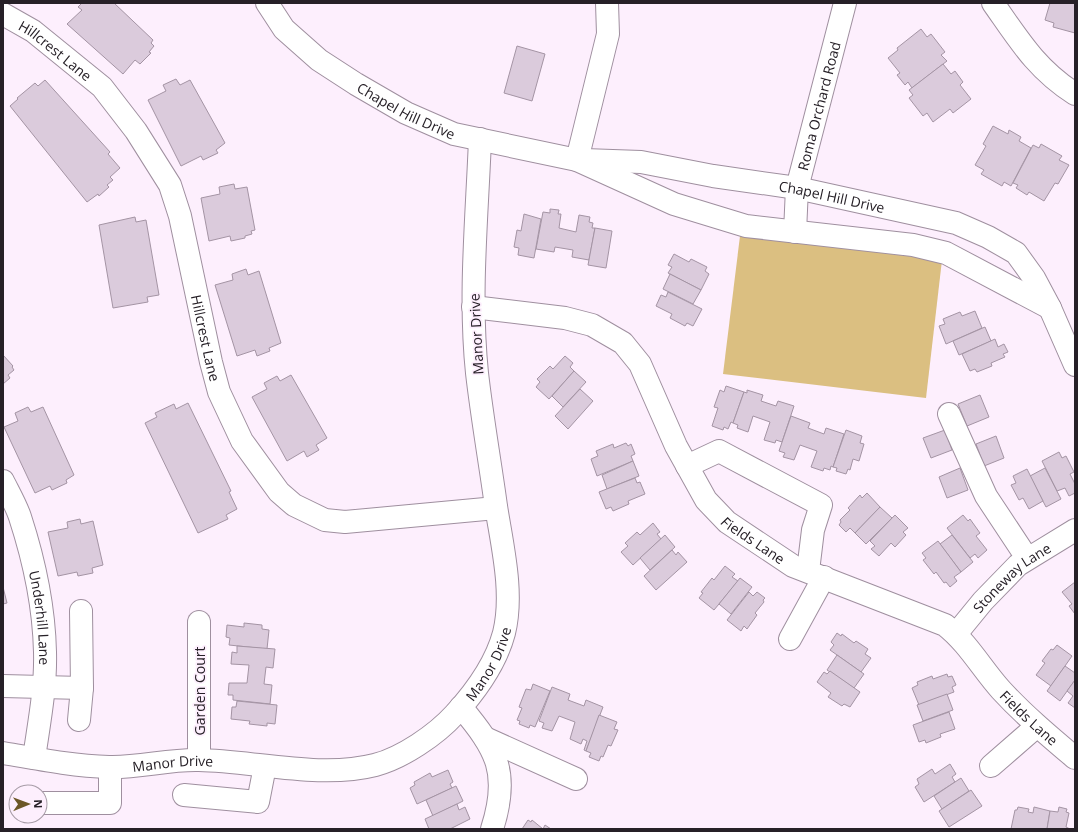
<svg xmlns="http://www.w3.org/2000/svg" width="1078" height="832" font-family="'Open Sans',sans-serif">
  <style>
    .green { fill: #dbbf81 }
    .building { fill: #dbcbdc; stroke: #a494a4 }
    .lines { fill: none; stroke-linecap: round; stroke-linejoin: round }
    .minor-casing { stroke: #9f8f9f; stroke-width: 24 }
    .minor { stroke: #fff; stroke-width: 22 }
    .labels { text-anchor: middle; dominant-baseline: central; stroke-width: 3.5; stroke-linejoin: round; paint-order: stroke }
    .street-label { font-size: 14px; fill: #262027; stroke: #fdeffd }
  </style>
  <rect width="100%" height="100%" fill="#fdeffd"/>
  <path class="green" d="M740,236L942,260L926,398L723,374Z"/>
  <g class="building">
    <path d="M82,3H114L153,40L151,43L154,46L149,52L151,53L140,64L135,60L123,74L67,24L82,10L78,7Z"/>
    <path d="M1050,3H1075V33L1053,27L1054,23L1045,20Z"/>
    <path d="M921,29L927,37L931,34L945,52L941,55L947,61L912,88L908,82L905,85L897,75L900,73L888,58L898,50L897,48Z"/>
    <path d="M517,46L545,54L532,101L504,93Z"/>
    <path d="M943,64L951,74L955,71L963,82L960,85L971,99L953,113L950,109L933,122L927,113L923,116L909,98L913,95L909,90Z"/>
    <path d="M176,79L180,85L190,80L225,143L216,150L218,153L203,160L201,156L181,166L148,100L166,91L163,85Z"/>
    <path d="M45,80L110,152L108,154L120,168L110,177L113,180L107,185L109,187L99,196L98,194L87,202L10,106L18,99L17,98L35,83L38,86Z"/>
    <path d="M993,126L1008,134L1009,130L1021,137L1019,141L1031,148L1011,186L1004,182L1002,186L981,174L984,170L975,165L986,146L983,144Z"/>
    <path d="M1041,144L1062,156L1059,160L1069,165L1058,184L1055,183L1044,201L1029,192L1027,195L1016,188L1018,185L1013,183L1033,145L1039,148Z"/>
    <path d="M234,184L235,189L247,187L255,230L251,231L252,234L245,236V238L231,241L230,236L209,241L201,198L220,194L219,187Z"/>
    <path d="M550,209L559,210L558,214H561L559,228L576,232L579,215L590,217L589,222L593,223L592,228H595L589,260L572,257L573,250L555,247L554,252L536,249L543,212L550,213Z"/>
    <path d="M524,214L541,219L534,258L518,255L519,248L514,247L517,230L521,231Z"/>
    <path d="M135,217L136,222L146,220L159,295L147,297L148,302L113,308L99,225Z"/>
    <path d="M595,228L612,231L606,268L588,265Z"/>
    <path d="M674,254L689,262L691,259L707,267L705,271L709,274L701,290L668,273L672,267L668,265Z"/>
    <path d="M246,269L248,275L259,271L281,343L269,348L270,351L257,356L255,350L237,356L215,285L233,280L232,274Z"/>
    <path d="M670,274L701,290L693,304L663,289Z"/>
    <path d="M668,292L702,309L693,326L687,323L685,326L670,318L672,314L656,306L661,295L666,297Z"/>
    <path d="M975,311L982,328L946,344L939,326L945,324L943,319L960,312L962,316Z"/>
    <path d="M985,327L991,341L959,355L953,341Z"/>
    <path d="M995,339L998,347L1004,344L1008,352L1003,354L1005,357L991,363L992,366L977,372L975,369L970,371L962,354Z"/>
    <path d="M3,355L13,366L12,367L14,370L8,375L10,378L3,384Z"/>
    <path d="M565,356L573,363L570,367L574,371L549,399L536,387L540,382L537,379L550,366L553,369Z"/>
    <path d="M574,371L586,382L563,407L552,396Z"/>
    <path d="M291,375L327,438L316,445L319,450L307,457L304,451L287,461L252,397L267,389L264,383L277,376L280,381Z"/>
    <path d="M726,386L744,392L733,423L731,422L728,429L724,427L723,430L712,426L718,408L714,407L720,390L724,392Z"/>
    <path d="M580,389L593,401L568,429L555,416Z"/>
    <path d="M747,390L763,395L761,401L776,406L778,401L794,406L782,442L776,440L775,443L764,440L770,422L753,416L748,432L737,428L738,425L733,423L744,392L747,393Z"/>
    <path d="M980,395L989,417L967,426L958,404Z"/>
    <path d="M188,403L231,491L229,492L237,509L226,515L228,519L198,533L145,423L157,417L155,413L174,404L176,409Z"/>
    <path d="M28,407L31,412L43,407L74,475L66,480L67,483L52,490L50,486L35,493L4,427L18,421L15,413Z"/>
    <path d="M791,416L810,423L808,428L824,434L826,428L844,434L833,467L831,466L830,470L824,468L823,471L811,467L817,451L800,445L794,460L783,457L785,453L779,451Z"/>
    <path d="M846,430L862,436L860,443L864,444L859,461L853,459L850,470L848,469L846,474L836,471L837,468L833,467Z"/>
    <path d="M945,430L952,450L931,458L923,438Z"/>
    <path d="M996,436L1004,458L984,466L976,444Z"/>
    <path d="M626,443L628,446L631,444L635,454L631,456L633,461L597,476L591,459L598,456L596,451L613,444L614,448Z"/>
    <path d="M1059,452L1062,458L1066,456L1074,472L1070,474L1075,484V493L1069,496L1065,488L1057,491L1042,461Z"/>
    <path d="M633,461L639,476L607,489L602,475Z"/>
    <path d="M960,468L968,490L947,498L939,477Z"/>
    <path d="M1045,468L1061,499L1046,507L1030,476Z"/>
    <path d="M1027,469L1043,501L1029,509L1023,498L1019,500L1011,485L1016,483L1013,476Z"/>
    <path d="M635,478L637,483L640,482L645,494L628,501L629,504L613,511L611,507L606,509L599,492Z"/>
    <path d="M867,493L880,507L855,533L850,528L846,532L839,525L841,522L840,520L850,510L848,508L860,495L862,498Z"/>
    <path d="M880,507L892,518L866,544L855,533Z"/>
    <path d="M895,515L908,528L903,532L906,535L895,547L891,543L879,556L871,549L875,546L870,541Z"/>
    <path d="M963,515L968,521L970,519L980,533L976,536L987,550L978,558L975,554L970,558L947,528Z"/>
    <path d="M80,519L81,524L93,521L103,565L92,568L93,573L78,576L77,572L58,576L48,532L68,528L67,522Z"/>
    <path d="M653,523L660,532L657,534L661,539L633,565L621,552L628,546L625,543L637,532L640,535Z"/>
    <path d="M665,535L675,547L650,570L640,558Z"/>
    <path d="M952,535L973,562L961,572L940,544Z"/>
    <path d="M938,541L961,572L954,577L957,581L950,587L946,582L944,583L936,572L934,574L923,560L926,558L922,553Z"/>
    <path d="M672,550L676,555L678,552L687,562L656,590L644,576Z"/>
    <path d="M725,566L735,574L732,577L738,581L714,610L699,598L703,593L701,592L712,578L714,580Z"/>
    <path d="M740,578L752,587L731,614L719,604Z"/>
    <path d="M1075,582V614L1069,606L1072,604L1062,592Z"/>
    <path d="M3,587L7,603L3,604Z"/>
    <path d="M749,592L753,596L757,592L765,598L763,600L764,602L755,613L757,615L747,629L744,626L741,631L727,620Z"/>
    <path d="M244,623L262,625V629L269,630L267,649L229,645L230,638L226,637L227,625L244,627Z"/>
    <path d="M837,633L841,636L842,634L854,643L856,641L868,649L865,654L871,658L861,672L830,650L834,645L831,642Z"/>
    <path d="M1057,645L1072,656L1051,686L1036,675L1045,663L1042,661L1051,649L1053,650Z"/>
    <path d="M237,646L275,649L273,668L266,667L264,684L272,685L270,704L233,700V695H228L229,683H247L249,665L231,664L232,652L237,653Z"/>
    <path d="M837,655L864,674L854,688L827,670Z"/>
    <path d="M1065,666L1075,673V680L1060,701L1047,691Z"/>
    <path d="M830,671L860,692L850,707L844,704L842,706L828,697L831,693L817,682L824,672L827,674Z"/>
    <path d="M947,674L948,677L952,676L956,685L952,687L954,692L919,705L912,688L918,685L917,682L932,676L933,679Z"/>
    <path d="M1075,680V708L1068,703L1073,696L1067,691Z"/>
    <path d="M533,684L550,691L535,727L530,725L529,728L519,724L520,721L517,720L522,708L519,707L526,689L531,690Z"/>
    <path d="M552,687L570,694L568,700L584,706L586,700L603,707L586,751L584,750L587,741L583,739L581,744L570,739L575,722L559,716L552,731L542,728L544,723L539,721Z"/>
    <path d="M947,694L953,710L923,721L917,705Z"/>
    <path d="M237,701L277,705L275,724L267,723V726L249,724L250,721L231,719L232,707H236Z"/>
    <path d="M949,712L955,729L940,734L941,737L926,743L925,740L919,742L913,725Z"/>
    <path d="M599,715L617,722L614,729L618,730L611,746L608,745L603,757L601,756L599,761L589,757L591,753L586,751Z"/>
    <path d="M950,764L956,774L952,777L955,782L924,802L915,787L919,784L917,779L932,769L935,774Z"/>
    <path d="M448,770L453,782L450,784L452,788L417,804L410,788L415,785L414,782L430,773L432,777Z"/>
    <path d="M961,778L969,791L942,809L934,796Z"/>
    <path d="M456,786L463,801L433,816L426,800Z"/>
    <path d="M971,790L982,806L949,827L939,811Z"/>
    <path d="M457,804L459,810L465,807L470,819L450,829H429L425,819Z"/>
    <path d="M1018,807L1029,809L1028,812L1033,813L1034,807L1050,811L1047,829H1011L1015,810H1017Z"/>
    <path d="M1059,807L1067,809L1066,812L1069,813L1066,827L1070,829H1047L1050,811L1058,812Z"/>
    <path d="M528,820L531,822L532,820L543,829L545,825L551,829H522Z"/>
  </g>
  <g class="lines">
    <g class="minor-casing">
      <g id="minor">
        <path id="s1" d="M267,3L284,29L319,60L356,84L406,113L454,134L577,160L674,204L746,226L913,245L946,253L1050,308"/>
        <path d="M993,3C1019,40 1036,69 1075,94"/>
        <path id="s2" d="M3,14L33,31L102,87L136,131L170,185L180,216L211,362L219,392L242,441L279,492L294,505L325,520L345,522L496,508"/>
        <path d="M577,160L608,34L607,3"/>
        <path id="s3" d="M584,160L641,162L713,176L797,188L956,223L988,237L1016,253L1034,278L1050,308L1075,365"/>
        <path id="s4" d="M795,232L797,188L845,3"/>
        <path id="s5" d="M473,307L565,318L592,325L623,343L640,364L676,446L706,500L727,522L793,566L945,625C968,643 982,669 1001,690C1024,715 1049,736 1075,758"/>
        <path d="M949,414L986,496L1027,558"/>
        <path d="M687,466L719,451L821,505L813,530L808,571"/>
        <path id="s6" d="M3,481C9,493 16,505 20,517C34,560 44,607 45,652C46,688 39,723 34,758"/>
        <path id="s7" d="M956,634L983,601L1018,565L1075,530"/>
        <path d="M790,639L824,577"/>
        <path d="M3,686L82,688"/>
        <path d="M461,707C497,750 510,773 492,829"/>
        <path d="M79,720L82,688L81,611"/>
        <path d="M485,738L576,779"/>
        <path id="s8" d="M3,753C38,759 74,766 109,767C139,768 169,759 199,760C255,761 320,779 375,765C402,758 436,735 455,714C475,692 496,663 504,633C514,593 502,545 496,506C490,462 482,417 477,373C469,296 477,217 480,139"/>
        <path d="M199,760V622"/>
        <path d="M991,766L1037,726"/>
        <path d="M184,795L258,802L265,766"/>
        <path d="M40,803H110V767"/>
      </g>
    </g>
    <use href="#minor" class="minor"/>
  </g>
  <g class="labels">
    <g class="street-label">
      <text stroke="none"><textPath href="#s2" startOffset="64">Hillcrest Lane</textPath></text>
      <text stroke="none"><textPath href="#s4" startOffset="129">Roma Orchard Road</textPath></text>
      <text stroke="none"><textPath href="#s1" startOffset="179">Chapel Hill Drive</textPath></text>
      <text stroke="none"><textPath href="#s3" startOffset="251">Chapel Hill Drive</textPath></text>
      <text transform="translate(476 334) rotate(-93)">Manor Drive</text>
      <text stroke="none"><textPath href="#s2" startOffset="400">Hillcrest Lane</textPath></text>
      <text stroke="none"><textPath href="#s5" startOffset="397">Fields Lane</textPath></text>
      <text stroke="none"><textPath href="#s7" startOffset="80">Stoneway Lane</textPath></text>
      <text stroke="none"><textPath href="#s6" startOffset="143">Underhill Lane</textPath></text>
      <text stroke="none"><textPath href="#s8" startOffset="531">Manor Drive</textPath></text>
      <text transform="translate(199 691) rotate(-90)">Garden Court</text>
      <text stroke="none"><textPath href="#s5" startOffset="733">Fields Lane</textPath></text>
      <text stroke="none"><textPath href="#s8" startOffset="171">Manor Drive</textPath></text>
    </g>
  </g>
  <rect width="1078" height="832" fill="none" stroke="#262027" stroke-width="8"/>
  <g transform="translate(28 804) rotate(89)"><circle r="19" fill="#fdeffd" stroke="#a79ca7"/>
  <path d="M0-3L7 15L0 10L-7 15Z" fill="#6c5727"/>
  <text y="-6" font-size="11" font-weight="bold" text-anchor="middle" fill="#262027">N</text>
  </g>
</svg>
